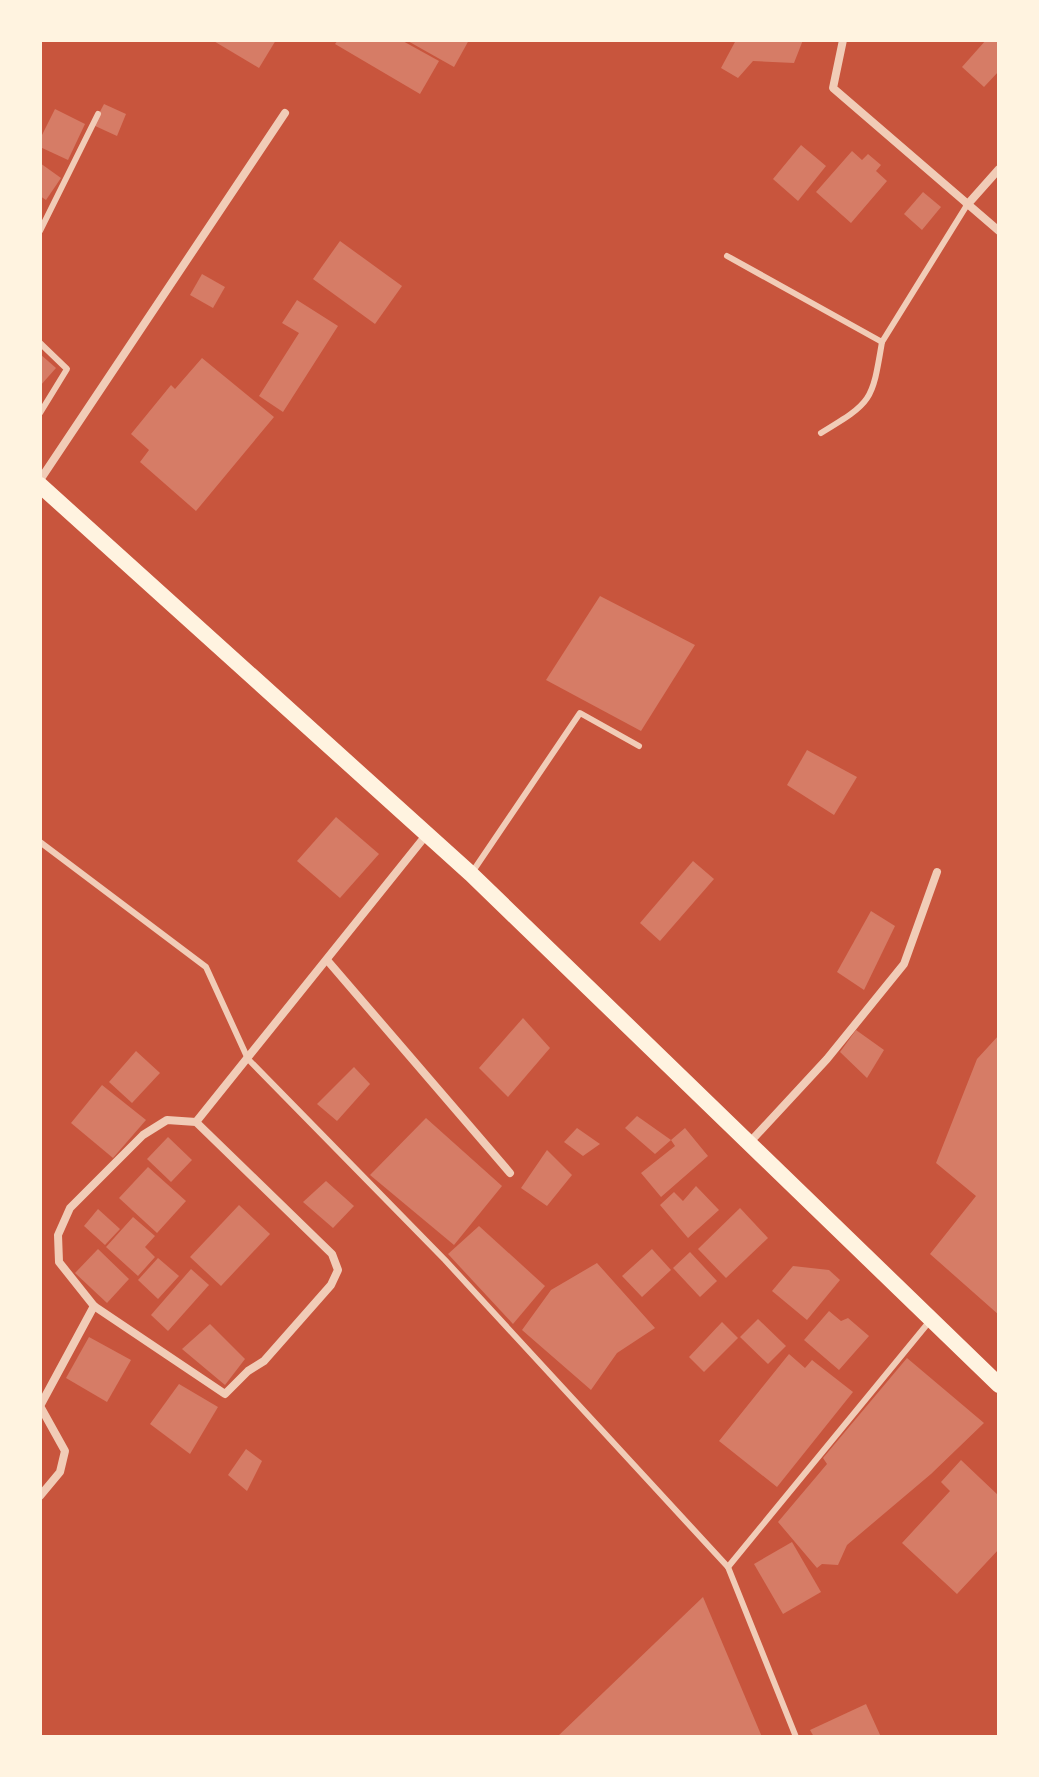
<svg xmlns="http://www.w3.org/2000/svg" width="1039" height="1777" font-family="'Space Grotesk',sans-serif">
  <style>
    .building { fill: #d67c66 }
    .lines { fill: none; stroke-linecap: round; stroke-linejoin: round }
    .service { stroke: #f1ccb7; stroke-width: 6 }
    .minor { stroke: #f1ccb7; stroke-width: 8 }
    .secondary { stroke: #fff3e0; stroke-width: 16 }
  </style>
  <rect width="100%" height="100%" fill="#c8553d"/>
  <g class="building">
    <path d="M212,40H276L259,68Z"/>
    <path d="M338,40H401L439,61L420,94L335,44Z"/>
    <path d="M406,40H469L454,67Z"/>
    <path d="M736,40H803L794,63L753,61L738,78L721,68Z"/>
    <path d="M986,40H999V71L984,87L962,67Z"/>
    <path d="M104,104L126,114L117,136L93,125Z"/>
    <path d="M55,109L85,124L68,160L40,147V139Z"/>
    <path d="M801,145L826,166L798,201L773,179Z"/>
    <path d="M852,151L862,160L868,154L881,165L876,171L887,181L851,223L816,192Z"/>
    <path d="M40,163L61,178L46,200L40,196Z"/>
    <path d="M923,192L941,207L922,230L904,214Z"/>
    <path d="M340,241L402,286L375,324L313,279Z"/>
    <path d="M202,274L225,287L213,308L190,295Z"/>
    <path d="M297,300L338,326L283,412L259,396L299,333L282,323Z"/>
    <path d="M40,354L56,368L40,386Z"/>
    <path d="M202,358L274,417L196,511L140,462L149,450L131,434L171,385L175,389Z"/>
    <path d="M600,596L695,645L641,731L546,680Z"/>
    <path d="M807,750L857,777L834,815L787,785Z"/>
    <path d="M336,817L379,854L340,898L297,861Z"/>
    <path d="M693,861L714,879L660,941L640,923Z"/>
    <path d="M871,911L895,926L864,990L837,972Z"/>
    <path d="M523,1018L550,1048L508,1097L479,1068Z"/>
    <path d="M856,1030L884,1050L867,1078L840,1052Z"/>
    <path d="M999,1035V1315L930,1254L976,1196L936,1163L977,1059Z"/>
    <path d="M136,1051L160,1073L132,1103L109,1082Z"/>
    <path d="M354,1067L370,1084L337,1121L317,1104Z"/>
    <path d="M102,1085L146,1120L113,1158L71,1123Z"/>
    <path d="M637,1116L671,1140L655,1154L625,1128Z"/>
    <path d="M426,1118L502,1186L454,1245L370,1175Z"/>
    <path d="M577,1128L600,1144L583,1156L564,1142Z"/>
    <path d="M685,1128L708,1156L661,1197L641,1173L675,1146L671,1140Z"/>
    <path d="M168,1137L192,1160L171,1182L147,1159Z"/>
    <path d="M547,1150L572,1175L547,1206L521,1188Z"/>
    <path d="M148,1167L186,1201L157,1233L119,1198Z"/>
    <path d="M326,1181L354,1206L333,1228L303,1202Z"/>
    <path d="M696,1186L719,1210L688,1238L660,1205L674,1192L683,1201Z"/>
    <path d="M239,1205L270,1234L221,1286L190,1257Z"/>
    <path d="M740,1208L768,1238L726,1278L698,1249Z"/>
    <path d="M98,1209L120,1229L105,1245L84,1226Z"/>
    <path d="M133,1217L155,1236L145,1247L155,1257L138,1276L106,1247Z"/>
    <path d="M479,1226L545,1286L513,1324L448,1254Z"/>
    <path d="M98,1249L129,1279L107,1303L75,1273Z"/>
    <path d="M652,1249L671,1270L642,1297L622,1276Z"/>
    <path d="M690,1252L717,1281L700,1297L673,1268Z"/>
    <path d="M158,1258L179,1276L158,1299L138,1280Z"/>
    <path d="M597,1263L655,1328L617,1353L591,1390L522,1330L551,1290Z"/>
    <path d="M793,1266L829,1270L840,1280L807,1320L772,1291Z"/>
    <path d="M191,1269L209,1285L168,1331L151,1315Z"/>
    <path d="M829,1311L841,1321L848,1318L869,1336L839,1370L804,1340Z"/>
    <path d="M758,1319L786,1346L768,1364L740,1337Z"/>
    <path d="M722,1322L738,1338L704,1372L689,1357Z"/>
    <path d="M210,1324L245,1359L225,1385L182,1349Z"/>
    <path d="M89,1337L131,1360L107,1402L66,1378Z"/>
    <path d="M789,1354L805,1368L812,1360L853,1392L777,1487L719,1441Z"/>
    <path d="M907,1358L984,1423L931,1474L847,1545L838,1565L822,1564L817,1568L778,1522L827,1464L823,1458Z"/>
    <path d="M179,1384L218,1407L190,1454L150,1424Z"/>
    <path d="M246,1449L262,1461L247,1491L228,1475Z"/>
    <path d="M961,1460L999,1496V1549L957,1594L902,1543L950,1491L941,1482Z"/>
    <path d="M792,1542L821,1592L783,1614L754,1564Z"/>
    <path d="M703,1597L762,1737H557Z"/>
    <path d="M866,1704L881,1737H814L810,1730Z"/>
  </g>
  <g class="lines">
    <g class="service">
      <path d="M40,231L98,114"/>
      <path d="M727,256L882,342L967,205"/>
      <path d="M40,343L67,369L40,413"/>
      <path d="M821,433C872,402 872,402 882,342"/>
      <path d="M40,842L206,967L248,1059L445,1260L728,1567L796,1737"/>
      <path d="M471,874L580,713L639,746"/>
      <path d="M728,1567L929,1322"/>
    </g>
    <g class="minor">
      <path d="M843,40L833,88L999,231"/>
      <path d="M967,205L999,169"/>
      <path d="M40,480L285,113"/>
      <path d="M327,960L510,1173"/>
      <path d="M167,1120L196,1122L332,1254L338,1270L331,1285L264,1361L248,1371L225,1394L94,1306L59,1262L58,1235L70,1208L143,1135Z"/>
      <path d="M196,1122L427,834"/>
      <path d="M750,1142L827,1059L904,964L937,872"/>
      <path d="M40,1406L94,1306"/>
      <path d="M40,1406L65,1451L60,1472L40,1496"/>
    </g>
    <path class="secondary" d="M40,485L471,874L999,1385"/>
  </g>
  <rect width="1039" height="1777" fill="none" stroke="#fff3e0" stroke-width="84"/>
</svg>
